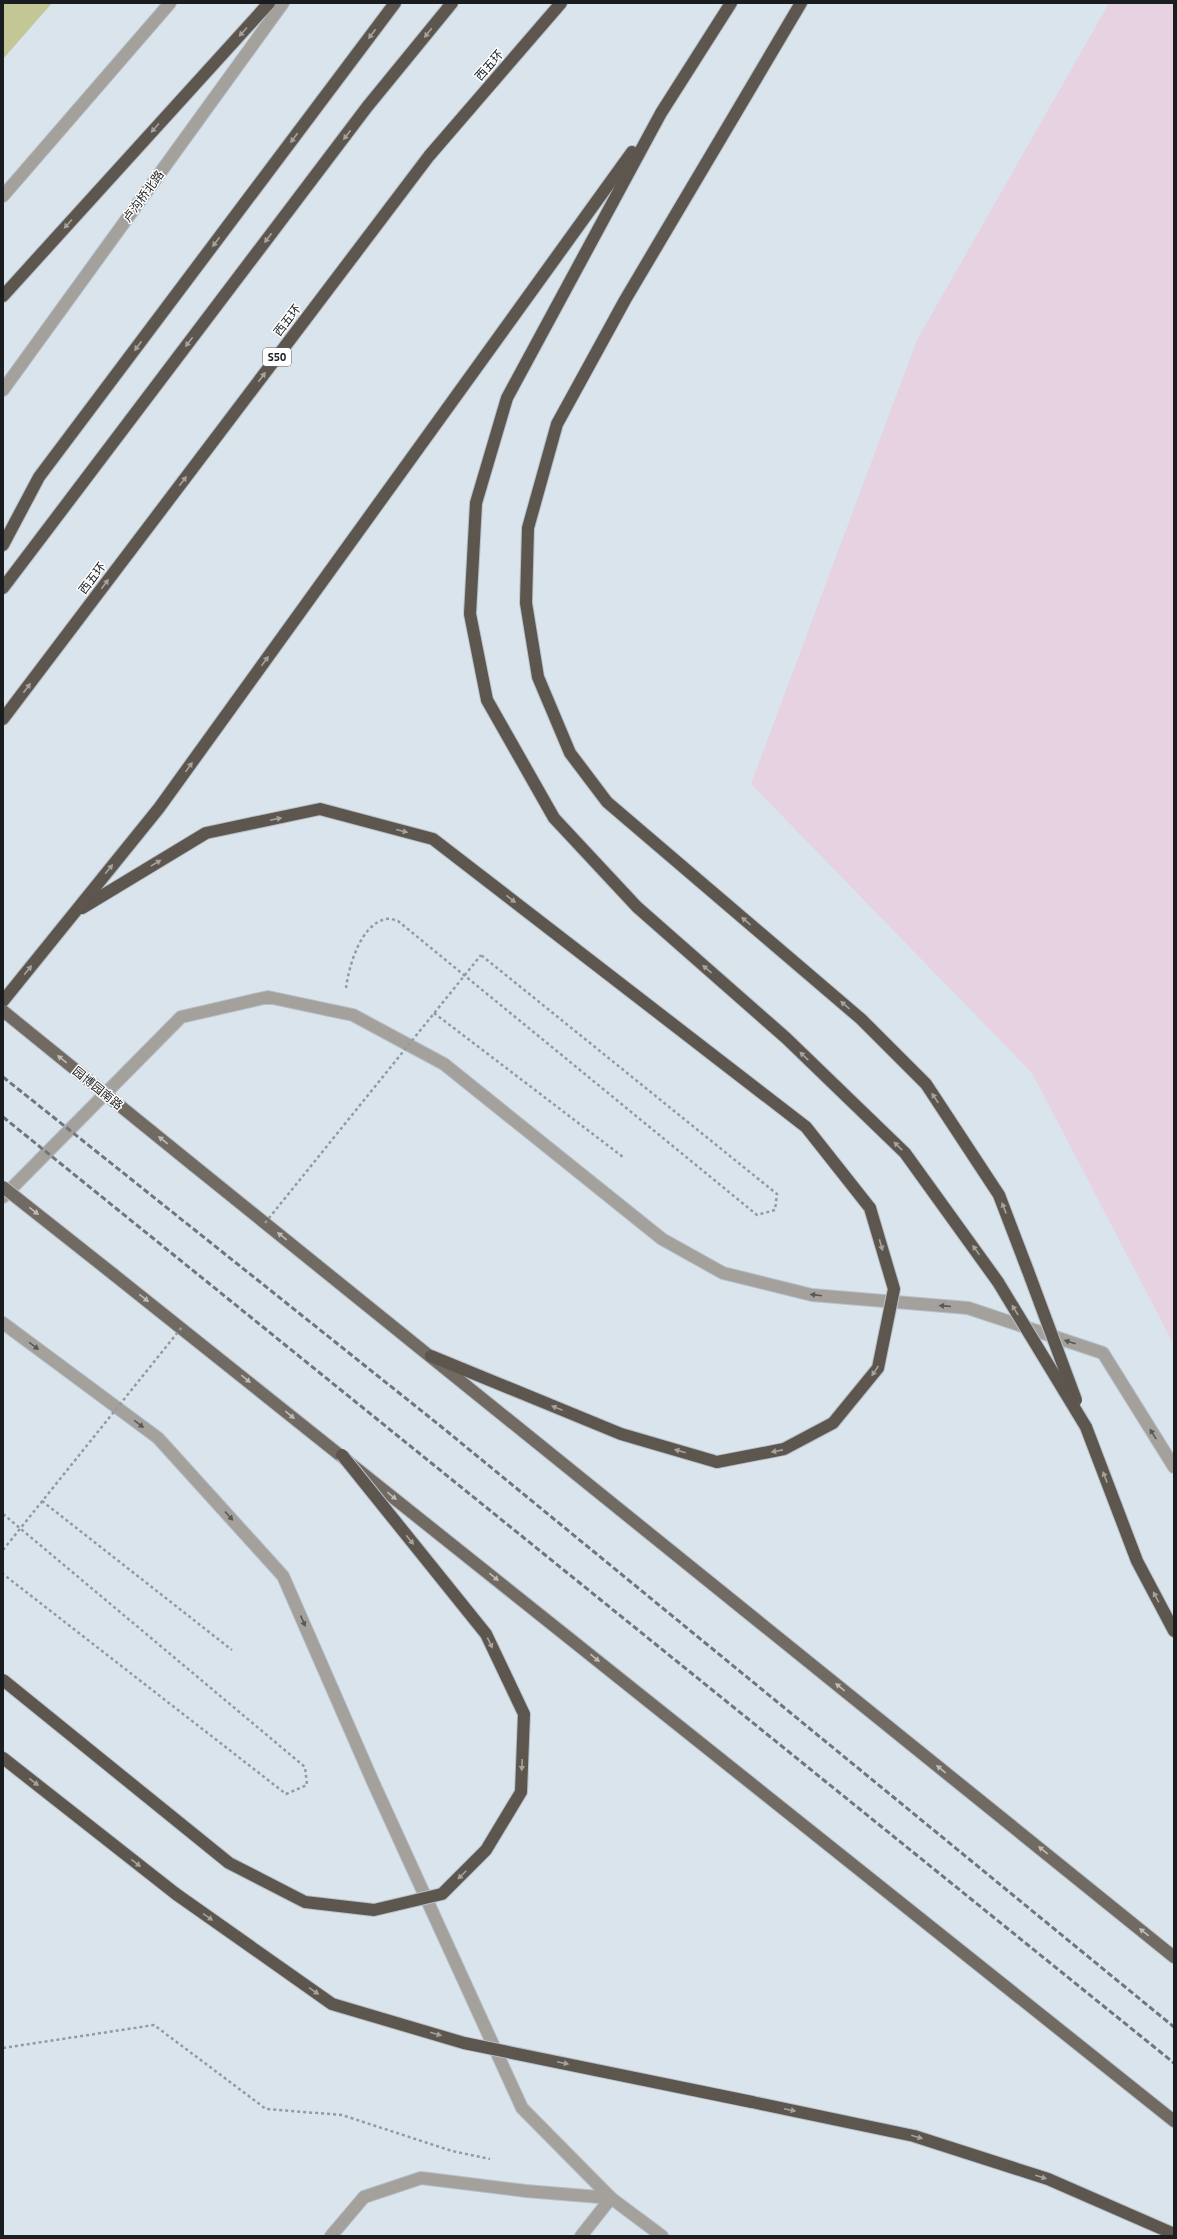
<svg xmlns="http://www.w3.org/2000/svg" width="1177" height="2239" font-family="'Titillium Web','Noto Sans SC',sans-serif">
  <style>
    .industrial { fill: #e6d2e1 }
    .green { fill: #c3c796 }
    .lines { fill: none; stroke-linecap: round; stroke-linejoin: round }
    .service-casing { stroke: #b7c0c8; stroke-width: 14 }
    .minor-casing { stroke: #b7c0c8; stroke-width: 14 }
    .tertiary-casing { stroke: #b7c0c8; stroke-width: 14 }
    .primary-casing { stroke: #b7c0c8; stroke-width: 14 }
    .motorway-casing { stroke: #b7c0c8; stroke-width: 14 }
    .path { stroke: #939aa1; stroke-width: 2.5; stroke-dasharray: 3 3; stroke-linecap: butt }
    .service { stroke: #a4a09c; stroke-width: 12 }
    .minor { stroke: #a4a09c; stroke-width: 12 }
    .tertiary { stroke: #a4a09c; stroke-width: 12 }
    .primary { stroke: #706a62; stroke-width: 12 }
    .motorway { stroke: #5d564e; stroke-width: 12 }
    .rail { stroke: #70767b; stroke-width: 3; stroke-dasharray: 6 3; stroke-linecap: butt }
    .primary-bridge-casing { stroke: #b7c0c8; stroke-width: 14; stroke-linecap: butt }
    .motorway-bridge-casing { stroke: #b7c0c8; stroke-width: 14; stroke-linecap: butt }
    .path-bridge { stroke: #939aa1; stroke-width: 2.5; stroke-dasharray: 3 3; stroke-linecap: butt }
    .primary-bridge { stroke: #706a62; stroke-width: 12 }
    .motorway-bridge { stroke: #5d564e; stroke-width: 12 }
    .oneway { fill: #a6a29e }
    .oneway2 { fill: #bfbcb8 }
    .oneway3 { fill: #585858 }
    .labels { text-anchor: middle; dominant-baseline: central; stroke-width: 3; stroke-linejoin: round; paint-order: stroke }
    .shield { fill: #fff; stroke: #5f6163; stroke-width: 1 }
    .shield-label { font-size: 11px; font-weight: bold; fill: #1a1d20 }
    .street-label { font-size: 12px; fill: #1a1d20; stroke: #fff }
  </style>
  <rect width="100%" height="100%" fill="#dae4ed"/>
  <path class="industrial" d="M1109,3H1174V1345L1032,1073L751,784L917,340Z"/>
  <path class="green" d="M3,3H52L3,59Z"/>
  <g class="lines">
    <g class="service-casing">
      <path id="service" d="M331,2236L364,2197L421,2178L526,2191L611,2198"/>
    </g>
    <g class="minor-casing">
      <path id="minor" d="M581,2236L611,2198"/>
    </g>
    <g class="tertiary-casing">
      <g id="tertiary">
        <path d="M3,196L170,3"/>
        <path d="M3,390L283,3"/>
        <path d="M3,1197L181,1017L268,997L353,1015L444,1064L662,1239L723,1273L812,1295L968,1308L1103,1353L1174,1467"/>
        <path d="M3,1323L158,1438L283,1576L373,1782L522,2108L611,2198L662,2236"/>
      </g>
    </g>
    <g class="primary-casing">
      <g id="primary">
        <path d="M193,1165L1174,1957"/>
        <path d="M113,1274L1174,2121"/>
      </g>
    </g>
    <g class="motorway-casing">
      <g id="motorway">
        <path d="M731,3L661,113L507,398L476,503L470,614L487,700L554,818L637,907L786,1038L905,1153L998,1282"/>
        <path d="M801,3L625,300L557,424L528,528L526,603L538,677L570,753L607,802L861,1019L926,1084L999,1195L1028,1271"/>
        <path d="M3,296L269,3"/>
        <path d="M3,545L39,477L395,3"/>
        <path d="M3,588L367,107L452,3"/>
        <path d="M3,719L429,156L561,3"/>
        <path d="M82,908L206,833L320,809L433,839L806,1127L870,1208"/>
        <path d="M3,1001L159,808L632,152"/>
        <path d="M431,1356L621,1434L717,1462"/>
        <path d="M1086,1427L1137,1561L1174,1631"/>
        <path d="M3,1758L176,1894"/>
        <path d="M752,2102L914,2136L1048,2179L1174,2234"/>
      </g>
    </g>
    <g class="path">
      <path d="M346,988C349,965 361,924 386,919C390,918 395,920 398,921L757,1215L775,1210L777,1194L481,955"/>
      <path d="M434,1013L623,1157"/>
      <path d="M42,1501L232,1650"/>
      <path d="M3,1514L305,1767L307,1785L286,1794L3,1574"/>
      <path d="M3,2048L154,2025L266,2109L342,2115L452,2151L490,2159"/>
    </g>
    <use href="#service" class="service"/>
    <use href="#minor" class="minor"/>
    <use href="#tertiary" class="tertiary"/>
    <use href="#primary" class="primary"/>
    <use href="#motorway" class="motorway"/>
    <g class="rail">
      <path d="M3,1077L438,1424L1174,2027"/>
      <path d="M3,1117L1174,2063"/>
    </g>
    <g class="primary-bridge-casing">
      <g id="primary-bridge">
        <path d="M3,1011L193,1165"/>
        <path d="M3,1187L113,1274"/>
      </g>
    </g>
    <g class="motorway-bridge-casing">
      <g id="motorway-bridge">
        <path d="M1028,1271L1076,1400"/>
        <path d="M998,1282L1086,1427"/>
        <path d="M717,1462L784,1449L833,1423L878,1368L894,1289L870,1208"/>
        <path d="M3,1680L229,1863L305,1902L374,1910L442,1894L486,1850L521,1792L524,1714L486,1634L342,1455"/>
        <path d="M176,1894L332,2004L464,2043L752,2102"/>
      </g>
    </g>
    <g class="path-bridge">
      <path d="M265,1223L481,955"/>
      <path d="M3,1550L182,1327"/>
    </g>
    <use href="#primary-bridge" class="primary-bridge"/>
    <use href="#motorway-bridge" class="motorway-bridge"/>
  </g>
  <defs><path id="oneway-solid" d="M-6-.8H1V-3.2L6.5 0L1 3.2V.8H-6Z"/></defs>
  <g class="oneway">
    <use href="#oneway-solid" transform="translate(243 32) rotate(132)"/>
    <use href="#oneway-solid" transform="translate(428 33) rotate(129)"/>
    <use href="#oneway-solid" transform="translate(372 34) rotate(127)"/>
    <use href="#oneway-solid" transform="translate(155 128) rotate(132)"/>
    <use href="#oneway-solid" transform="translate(347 135) rotate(127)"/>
    <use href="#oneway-solid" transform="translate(294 138) rotate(127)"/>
    <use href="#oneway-solid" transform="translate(68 224) rotate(132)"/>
    <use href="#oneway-solid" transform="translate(268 238) rotate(127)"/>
    <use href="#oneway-solid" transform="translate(216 242) rotate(127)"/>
    <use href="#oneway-solid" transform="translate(189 342) rotate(127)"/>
    <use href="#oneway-solid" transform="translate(138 346) rotate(127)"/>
    <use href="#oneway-solid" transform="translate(262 377) rotate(-53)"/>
    <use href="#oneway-solid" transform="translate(183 481) rotate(-53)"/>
    <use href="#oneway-solid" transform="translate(105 584) rotate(-53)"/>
    <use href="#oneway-solid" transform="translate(265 661) rotate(-54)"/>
    <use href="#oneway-solid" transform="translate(27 688) rotate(-53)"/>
    <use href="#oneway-solid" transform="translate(189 767) rotate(-54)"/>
    <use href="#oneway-solid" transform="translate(276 819) rotate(-12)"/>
    <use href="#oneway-solid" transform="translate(402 831) rotate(14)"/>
    <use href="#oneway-solid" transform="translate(156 863) rotate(-31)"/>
    <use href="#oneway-solid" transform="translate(109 869) rotate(-51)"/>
    <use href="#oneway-solid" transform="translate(511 899) rotate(38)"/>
    <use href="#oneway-solid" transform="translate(746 921) rotate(-139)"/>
    <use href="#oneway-solid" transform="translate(707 969) rotate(-139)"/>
    <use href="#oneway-solid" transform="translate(28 970) rotate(-51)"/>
    <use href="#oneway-solid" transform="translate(845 1005) rotate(-139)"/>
    <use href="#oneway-solid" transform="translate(804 1056) rotate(-136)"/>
    <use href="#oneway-solid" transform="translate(935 1098) rotate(-124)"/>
    <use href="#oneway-solid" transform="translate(898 1146) rotate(-136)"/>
    <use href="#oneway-solid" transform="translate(1004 1208) rotate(-111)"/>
    <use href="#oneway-solid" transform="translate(881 1245) rotate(74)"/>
    <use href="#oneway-solid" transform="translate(976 1250) rotate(-126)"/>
    <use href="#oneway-solid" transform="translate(1015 1310) rotate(-121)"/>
    <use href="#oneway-solid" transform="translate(875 1371) rotate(124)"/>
    <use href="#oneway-solid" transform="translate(557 1408) rotate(-158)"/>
    <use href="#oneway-solid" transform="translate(680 1451) rotate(-164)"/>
    <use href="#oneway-solid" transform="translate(777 1451) rotate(169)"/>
    <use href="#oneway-solid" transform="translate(1105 1477) rotate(-111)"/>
    <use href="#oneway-solid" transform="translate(410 1540) rotate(51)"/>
    <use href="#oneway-solid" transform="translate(1156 1597) rotate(-118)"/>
    <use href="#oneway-solid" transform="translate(490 1643) rotate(64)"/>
    <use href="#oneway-solid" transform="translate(522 1765) rotate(92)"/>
    <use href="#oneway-solid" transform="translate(34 1782) rotate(38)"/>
    <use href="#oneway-solid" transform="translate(136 1863) rotate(38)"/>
    <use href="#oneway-solid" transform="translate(462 1875) rotate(135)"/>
    <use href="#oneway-solid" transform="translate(208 1917) rotate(35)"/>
    <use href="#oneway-solid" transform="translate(314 1991) rotate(35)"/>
    <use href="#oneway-solid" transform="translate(436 2034) rotate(16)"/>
    <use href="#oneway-solid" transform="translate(563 2063) rotate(12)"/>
    <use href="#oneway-solid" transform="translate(790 2110) rotate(12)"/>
    <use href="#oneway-solid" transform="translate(917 2137) rotate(16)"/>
    <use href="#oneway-solid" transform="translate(1041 2177) rotate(18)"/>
  </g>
  <g class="oneway2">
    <use href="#oneway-solid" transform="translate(62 1059) rotate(-141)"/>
    <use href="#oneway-solid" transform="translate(163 1140) rotate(-141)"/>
    <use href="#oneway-solid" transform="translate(34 1211) rotate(38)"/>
    <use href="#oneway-solid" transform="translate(282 1236) rotate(-141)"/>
    <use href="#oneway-solid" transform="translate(144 1298) rotate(38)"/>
    <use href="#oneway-solid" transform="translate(246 1379) rotate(39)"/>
    <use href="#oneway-solid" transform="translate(290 1415) rotate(39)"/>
    <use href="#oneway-solid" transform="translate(392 1496) rotate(39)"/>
    <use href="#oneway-solid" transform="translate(494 1577) rotate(39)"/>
    <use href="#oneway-solid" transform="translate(595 1658) rotate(39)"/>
    <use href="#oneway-solid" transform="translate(840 1687) rotate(-141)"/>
    <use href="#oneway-solid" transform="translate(941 1769) rotate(-141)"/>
    <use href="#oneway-solid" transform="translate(1043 1850) rotate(-141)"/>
    <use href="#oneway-solid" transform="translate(1144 1932) rotate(-141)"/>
  </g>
  <g class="oneway3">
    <use href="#oneway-solid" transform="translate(816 1295) rotate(-173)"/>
    <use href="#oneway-solid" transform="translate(945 1306) rotate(-175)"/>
    <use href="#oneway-solid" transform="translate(1070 1342) rotate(-162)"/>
    <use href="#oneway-solid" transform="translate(34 1346) rotate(37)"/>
    <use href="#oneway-solid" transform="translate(139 1424) rotate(37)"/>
    <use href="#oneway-solid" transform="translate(1153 1434) rotate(-122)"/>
    <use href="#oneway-solid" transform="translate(229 1516) rotate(48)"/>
    <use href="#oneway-solid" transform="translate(303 1621) rotate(66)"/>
  </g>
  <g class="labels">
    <rect class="shield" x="263" y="348" width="28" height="18" rx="3"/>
    <g class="shield-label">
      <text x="277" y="357">S50</text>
    </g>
    <g class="street-label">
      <text transform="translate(489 65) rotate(-49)">西五环</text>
      <text transform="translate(143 196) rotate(-54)">卢沟桥北路</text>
      <text transform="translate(287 320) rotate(-53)">西五环</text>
      <text transform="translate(92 578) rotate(-53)">西五环</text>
      <text transform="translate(98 1088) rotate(39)">园博园南路</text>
    </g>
  </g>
  <rect width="1177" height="2239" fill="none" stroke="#1a1d20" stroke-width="8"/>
</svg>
